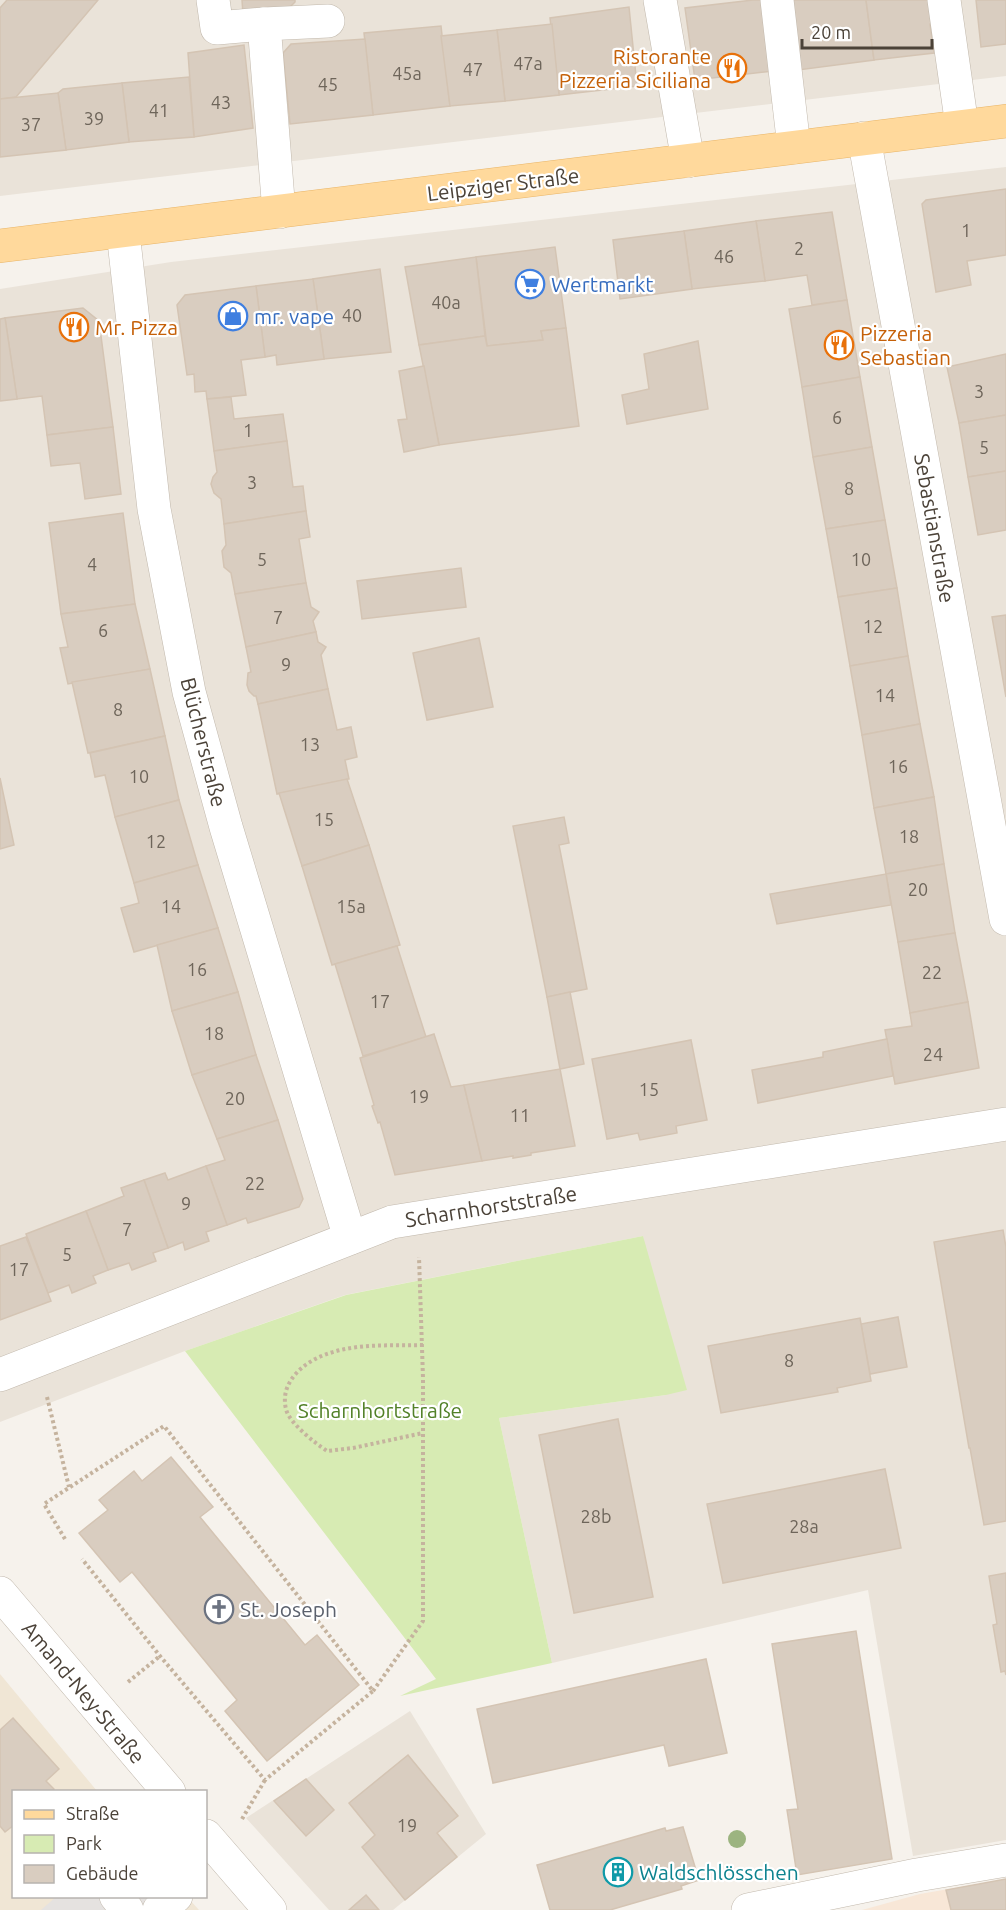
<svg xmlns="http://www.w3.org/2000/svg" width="1006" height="1910" font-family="Ubuntu,sans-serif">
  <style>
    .residential { fill: #eae3d9 }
    .commercial { fill: #f8e7d7 }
    .education { fill: #f0e6d5 }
    .green { fill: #d7ebb3 }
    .parking { fill: #e5e2e0 }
    .building { fill: #d9cdc0; stroke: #d4c4b3; stroke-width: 1.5 }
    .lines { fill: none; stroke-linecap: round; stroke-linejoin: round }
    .minor-casing { stroke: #c2b9ad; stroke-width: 34 }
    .major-casing { stroke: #e9b567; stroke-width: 34 }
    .path { stroke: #c5b39e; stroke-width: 4; stroke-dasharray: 3 3; stroke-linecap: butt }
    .minor { stroke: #fff; stroke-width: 33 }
    .major { stroke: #ffd99c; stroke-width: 33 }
    .tree { fill: #9cb480 }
    .labels { text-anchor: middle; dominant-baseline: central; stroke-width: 4.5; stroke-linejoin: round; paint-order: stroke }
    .number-label { font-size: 18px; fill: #6e655a }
    .food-label { font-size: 21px; fill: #c56008; stroke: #fff; text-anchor: start }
    .street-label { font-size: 21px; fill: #4b4238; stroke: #fff }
    .shop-label { font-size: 21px; fill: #366cbe; stroke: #fff; text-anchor: start }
    .park-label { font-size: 21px; fill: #528128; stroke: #fff }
    .worship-label { font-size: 21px; fill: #5b616d; stroke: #fff; text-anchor: start }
    .culture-label { font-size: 21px; fill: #0d838f; stroke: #fff; text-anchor: start }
  </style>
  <rect width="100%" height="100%" fill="#f6f2ec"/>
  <g class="residential">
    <path d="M0,0H1006V76L0,196Z"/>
    <path d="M1006,167V1840L913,1856L868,1590L552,1663L499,1418L666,1395L643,1236L345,1295L185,1351L0,1422V289L171,262Z"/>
    <path d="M410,1711L486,1834L393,1910H329L246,1818Z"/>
  </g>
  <path class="commercial" d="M1006,1879V1910H862L920,1894Z"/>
  <path class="education" d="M0,1674L97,1791L14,1792V1896L187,1897L199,1910H0Z"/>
  <path class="green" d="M643,1236L687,1390L666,1395L499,1418L552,1663L400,1696L436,1679L185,1351L346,1295Z"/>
  <path class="parking" d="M56,1897H153L138,1910H41Z"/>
  <g class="building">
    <path d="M7,0H98L16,97L0,99V8Z"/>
    <path d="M242,0H295V2L286,11L243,14Z"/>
    <path d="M753,0H765L773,71L695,80L685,8Z"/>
    <path d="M790,0H866L874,60L798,70Z"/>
    <path d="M866,0H937L940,22L930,24L934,53L874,60Z"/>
    <path d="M976,0H1006V44L981,47Z"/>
    <path d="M629,7L637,86L559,95L550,18Z"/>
    <path d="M552,24L559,95L505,101L497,30Z"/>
    <path d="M441,26L450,106L373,115L364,33Z"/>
    <path d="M497,30L505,101L450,106L441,36Z"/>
    <path d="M365,39L373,115L290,124L283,53L291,44Z"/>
    <path d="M244,45L253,128L194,137L188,53Z"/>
    <path d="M189,77L194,137L129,142L122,83Z"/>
    <path d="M122,83L129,142L66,150L58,93L63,89Z"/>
    <path d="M58,93L66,150L0,157V99Z"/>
    <path d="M1006,189V255L967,261L971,285L936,292L922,204L926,200Z"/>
    <path d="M832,212L847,300L812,305L807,275L765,281L756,221Z"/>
    <path d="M756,221L765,281L692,289L684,231Z"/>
    <path d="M684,231L692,289L620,299L613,240Z"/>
    <path d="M555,247L566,328L541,331L543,340L487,346L476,257Z"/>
    <path d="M476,257L485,336L419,345L405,267Z"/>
    <path d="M380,269L391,352L324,359L313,279Z"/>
    <path d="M313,279L324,359L277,365L276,355L265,357L256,286Z"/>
    <path d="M256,286L265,357L241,360L246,395L207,399L206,391L195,392L194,374L187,375L177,305L185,295Z"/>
    <path d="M847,300L860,377L802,387L789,309Z"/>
    <path d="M83,308L99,321L113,427L47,435L42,396L17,399L5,318Z"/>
    <path d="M5,318L17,399L0,401V319Z"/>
    <path d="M566,328L579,426L439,445L419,345L485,336L487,346L543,340L541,331Z"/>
    <path d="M698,341L708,409L627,424L622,395L649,389L644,354Z"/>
    <path d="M1006,354V415L959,423L947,367Z"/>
    <path d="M424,366L439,445L404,452L398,420L407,419L399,371Z"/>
    <path d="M860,377L872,447L813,457L802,387Z"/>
    <path d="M231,397L234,419L283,414L287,441L214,451L207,399Z"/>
    <path d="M1006,415V471L968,477L959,423Z"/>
    <path d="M113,427L121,494L85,499L80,463L51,466L47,435Z"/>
    <path d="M287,441L293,487L303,486L306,511L224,524L221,499L214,493L211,484L213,477L217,472L214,451Z"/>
    <path d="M872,447L885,520L826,529L813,457Z"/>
    <path d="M1006,471V530L978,535L968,477Z"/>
    <path d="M306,511L310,537L299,539L306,583L235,594L231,573L224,567L222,551L226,545L224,524Z"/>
    <path d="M123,513L135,604L61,614L49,523Z"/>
    <path d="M885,520L897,588L838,597L826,529Z"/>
    <path d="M461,568L466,607L362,619L357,581Z"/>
    <path d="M306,583L311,607L319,612L313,621L316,632L246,647L235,594Z"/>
    <path d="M897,588L908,656L850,666L838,597Z"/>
    <path d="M135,604L150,669L68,684L60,648L68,647L61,614Z"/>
    <path d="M1006,615V697L992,617Z"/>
    <path d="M316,632L318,642L326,647L321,655L328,689L258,704L256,696H254L249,691L247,685L248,673L251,672L246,647Z"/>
    <path d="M479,638L493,707L427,720L413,653Z"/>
    <path d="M908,656L920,724L862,735L850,666Z"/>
    <path d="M150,669L165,736L88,753L72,682Z"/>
    <path d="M328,689L337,730L351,727L357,757L345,760L349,779L277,794L258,704Z"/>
    <path d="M920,724L934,797L874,808L862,735Z"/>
    <path d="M165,736L179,800L115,817L105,775L95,777L90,753Z"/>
    <path d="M0,778L14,845L0,849Z"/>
    <path d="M347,779L369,845L302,866L279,793Z"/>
    <path d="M934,797L944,864L886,874L874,808Z"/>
    <path d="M179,800L198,865L134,883L115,817Z"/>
    <path d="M564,817L569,843L559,845L587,989L547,997L513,826Z"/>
    <path d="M369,845L400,945L332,965L302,866Z"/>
    <path d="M944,864L955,933L898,942L886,874Z"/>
    <path d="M198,865L218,928L134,952L121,908L139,903L134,883Z"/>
    <path d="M886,874L891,905L777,924L770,894Z"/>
    <path d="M218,928L238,992L172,1011L157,945Z"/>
    <path d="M955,933L968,1002L910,1013L898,942Z"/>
    <path d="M397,946L426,1037L363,1056L335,964Z"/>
    <path d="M238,992L256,1055L192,1075L172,1011Z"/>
    <path d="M570,992L584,1064L560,1069L547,997Z"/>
    <path d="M968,1002L979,1068L895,1084L885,1030L912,1026L910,1013Z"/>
    <path d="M434,1034L451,1087L464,1085L482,1161L395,1175L380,1122L378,1123L372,1106L374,1105L360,1058Z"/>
    <path d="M887,1039L893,1076L758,1103L752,1070L823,1057V1052Z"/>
    <path d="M691,1040L707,1120L676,1126L677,1133L640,1140L638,1133L607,1139L592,1059Z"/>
    <path d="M256,1055L278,1120L217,1139L192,1075Z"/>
    <path d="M560,1069L575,1146L531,1153V1155L513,1158V1156L482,1161L464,1085Z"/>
    <path d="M278,1120L303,1199L299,1207L248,1223L246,1218L227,1225L206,1166L225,1160L217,1139Z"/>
    <path d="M206,1166L227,1225L206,1232L209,1241L185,1250L183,1242L168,1248L144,1180L165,1173L168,1180Z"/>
    <path d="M144,1180L168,1248L153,1253L156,1261L132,1270L129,1263L108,1270L86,1211L124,1196L121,1188Z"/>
    <path d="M86,1211L108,1270L93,1276L96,1283L72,1293L69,1285L48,1293L26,1234Z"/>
    <path d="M1003,1230L1006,1247V1521L984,1525L970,1448H969L934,1242Z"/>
    <path d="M26,1237L51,1301L0,1320V1246Z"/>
    <path d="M898,1317L907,1367L870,1374L861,1324Z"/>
    <path d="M860,1318L871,1381L837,1388L838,1392L721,1413L708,1346Z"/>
    <path d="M618,1419L653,1597L574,1613L539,1435Z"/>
    <path d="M171,1457L213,1507L200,1517L305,1645L317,1635L359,1685L267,1761L225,1711L237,1700L132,1572L120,1582L79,1533L108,1510L99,1500L134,1471L142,1481Z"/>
    <path d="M885,1469L901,1548L723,1583L707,1504Z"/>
    <path d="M1006,1573V1675L1005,1671L1001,1672L993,1625L997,1624L989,1576Z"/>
    <path d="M856,1631L892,1859L797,1875L787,1810L798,1809L772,1644Z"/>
    <path d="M706,1659L727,1753L669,1766L664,1745L493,1783L477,1709Z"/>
    <path d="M13,1718L59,1769L46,1781L54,1789L52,1792H14V1825L5,1832L0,1826V1730Z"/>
    <path d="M408,1755L458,1816L437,1833L457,1857L405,1900L362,1847L375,1835L349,1803Z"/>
    <path d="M306,1779L334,1810L306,1836L274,1801Z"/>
    <path d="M683,1827L699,1880L681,1886L682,1889L610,1910H550L537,1865L665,1828L666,1831Z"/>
    <path d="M1006,1879V1910H951L946,1890Z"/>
    <path d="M366,1895L379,1910H349Z"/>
  </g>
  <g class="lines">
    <g class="minor-casing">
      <g id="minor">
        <path d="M213,0L217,28L264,24"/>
        <path d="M660,0L688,161"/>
        <path d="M777,0L794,147"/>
        <path d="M944,0L962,126"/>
        <path d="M864,138L1006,919"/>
        <path d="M279,212L264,24L328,21"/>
        <path d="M123,232L154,509L189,692L226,827L350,1238"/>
        <path d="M0,1375L392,1222L1006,1124"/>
        <path d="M0,1593L169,1792"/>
        <path d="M206,1836L270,1910"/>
        <path d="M116,1896L127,1910"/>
        <path d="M159,1910L176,1896"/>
        <path d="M748,1910L917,1875L1006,1860"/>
      </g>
    </g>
    <g class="major-casing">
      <path id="major" d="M0,246L1006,121"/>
    </g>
    <g class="path">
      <path d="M423,1345C392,1346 360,1343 330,1353C306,1360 279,1381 286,1409C289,1423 315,1443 327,1451L353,1448L423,1433"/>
      <path d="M47,1397L69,1487"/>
      <path d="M65,1539L44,1504L164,1426L373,1691L265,1780L160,1656L82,1559"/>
      <path d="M128,1682L160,1656"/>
      <path d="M373,1691L423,1621V1378L419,1257"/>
      <path d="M242,1819L265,1780"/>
    </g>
    <use href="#minor" class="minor"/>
    <use href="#major" class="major"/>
  </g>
  <circle class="tree" cx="737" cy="1839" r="9"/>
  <defs>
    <g id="restaurant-ring" transform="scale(1.5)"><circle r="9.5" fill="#fff" stroke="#e8710a" stroke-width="1.5"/><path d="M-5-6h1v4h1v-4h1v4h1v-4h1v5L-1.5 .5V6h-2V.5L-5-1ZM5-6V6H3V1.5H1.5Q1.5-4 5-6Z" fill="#e8710a"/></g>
    <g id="supermarket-ring" transform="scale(1.5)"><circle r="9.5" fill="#fff" stroke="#3f7fe0" stroke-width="1.5"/><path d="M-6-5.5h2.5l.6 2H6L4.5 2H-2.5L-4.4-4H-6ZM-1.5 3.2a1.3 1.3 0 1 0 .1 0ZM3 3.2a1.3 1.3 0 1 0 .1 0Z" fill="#3f7fe0"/></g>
    <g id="shop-ring" transform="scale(1.5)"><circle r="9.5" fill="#fff" stroke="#3f7fe0" stroke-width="1.5"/><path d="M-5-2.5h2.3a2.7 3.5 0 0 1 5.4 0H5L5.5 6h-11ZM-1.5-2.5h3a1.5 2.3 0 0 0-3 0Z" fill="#3f7fe0"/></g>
    <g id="church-ring" transform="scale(1.5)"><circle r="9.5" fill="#fff" stroke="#6b7280" stroke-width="1.5"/><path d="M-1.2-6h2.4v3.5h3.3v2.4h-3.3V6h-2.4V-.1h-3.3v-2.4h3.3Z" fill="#6b7280"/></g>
    <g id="building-ring" transform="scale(1.5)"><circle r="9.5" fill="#fff" stroke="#0f9aa8" stroke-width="1.5"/><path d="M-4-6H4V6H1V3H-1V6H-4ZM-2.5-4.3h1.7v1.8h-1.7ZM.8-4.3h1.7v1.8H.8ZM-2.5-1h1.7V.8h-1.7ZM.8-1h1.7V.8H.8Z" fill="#0f9aa8"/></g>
  </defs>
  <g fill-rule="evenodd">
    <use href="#restaurant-ring" x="732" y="68"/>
    <use href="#supermarket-ring" x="530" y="284"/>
    <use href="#shop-ring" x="233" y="316"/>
    <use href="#restaurant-ring" x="74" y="327"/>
    <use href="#restaurant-ring" x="839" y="345"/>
    <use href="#church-ring" x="219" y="1609"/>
    <use href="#building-ring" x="618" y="1872"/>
  </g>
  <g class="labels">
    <g class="number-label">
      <text x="528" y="63">47a</text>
      <text x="473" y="69">47</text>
      <text x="407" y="73">45a</text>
      <text x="328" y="84">45</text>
      <text x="221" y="102">43</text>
      <text x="159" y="110">41</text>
      <text x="94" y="118">39</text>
      <text x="31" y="124">37</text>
      <text x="966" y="230">1</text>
      <text x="799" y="248">2</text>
      <text x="724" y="256">46</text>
      <text x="446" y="302">40a</text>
      <text x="352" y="315">40</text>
      <text x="979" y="391">3</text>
      <text x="837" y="417">6</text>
      <text x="248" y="430">1</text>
      <text x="984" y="447">5</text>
      <text x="252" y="482">3</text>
      <text x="849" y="488">8</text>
      <text x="262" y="559">5</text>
      <text x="861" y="559">10</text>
      <text x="92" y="564">4</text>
      <text x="278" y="617">7</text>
      <text x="873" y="626">12</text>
      <text x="103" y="630">6</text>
      <text x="286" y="664">9</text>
      <text x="885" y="695">14</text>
      <text x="118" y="709">8</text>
      <text x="310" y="744">13</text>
      <text x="898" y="766">16</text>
      <text x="139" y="776">10</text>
      <text x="324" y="819">15</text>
      <text x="909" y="836">18</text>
      <text x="156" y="841">12</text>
      <text x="918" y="889">20</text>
      <text x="171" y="906">14</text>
      <text x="351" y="906">15a</text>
      <text x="197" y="969">16</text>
      <text x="932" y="972">22</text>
      <text x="380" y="1001">17</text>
      <text x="214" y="1033">18</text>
      <text x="933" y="1054">24</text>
      <text x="649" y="1089">15</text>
      <text x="419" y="1096">19</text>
      <text x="235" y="1098">20</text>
      <text x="520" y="1115">11</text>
      <text x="255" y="1183">22</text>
      <text x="186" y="1203">9</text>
      <text x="127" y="1229">7</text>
      <text x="67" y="1254">5</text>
      <text x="19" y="1269">17</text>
      <text x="789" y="1360">8</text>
      <text x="596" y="1516">28b</text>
      <text x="804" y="1526">28a</text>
      <text x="407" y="1825">19</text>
    </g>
    <g class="food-label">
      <text x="711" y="56" text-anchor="end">Ristorante<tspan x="711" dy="24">Pizzeria Siciliana</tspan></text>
      <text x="95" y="327">Mr. Pizza</text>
      <text x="860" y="333">Pizzeria<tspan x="860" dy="24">Sebastian</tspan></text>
    </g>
    <g class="street-label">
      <text transform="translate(503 184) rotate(-7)">Leipziger Straße</text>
      <text transform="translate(935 528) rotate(80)">Sebastianstraße</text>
      <text transform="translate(204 742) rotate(76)">Blücherstraße</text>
      <text transform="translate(491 1206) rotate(-9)">Scharnhorststraße</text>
      <text transform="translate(84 1692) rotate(50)">Amand-Ney-Straße</text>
    </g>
    <g class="shop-label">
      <text x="551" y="284">Wertmarkt</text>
      <text x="254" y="316">mr. vape</text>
    </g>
    <g class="park-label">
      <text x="380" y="1410">Scharnhortstraße</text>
    </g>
    <g class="worship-label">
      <text x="240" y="1609">St. Joseph</text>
    </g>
    <g class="culture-label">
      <text x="639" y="1872">Waldschlösschen</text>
    </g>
  </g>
  <rect x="12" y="1790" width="195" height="108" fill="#ffffff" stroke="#b7b3af" stroke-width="1.5"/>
  <rect x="24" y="1810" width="30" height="9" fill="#ffd99c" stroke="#b7b3af" stroke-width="1.5"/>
  <text x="66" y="1820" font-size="18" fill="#4b4238">Straße</text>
  <rect x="24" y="1835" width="30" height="18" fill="#d7ebb3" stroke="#b7b3af" stroke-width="1.5"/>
  <text x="66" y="1850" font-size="18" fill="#4b4238">Park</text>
  <rect x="24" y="1865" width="30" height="18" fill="#d9cdc0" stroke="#b7b3af" stroke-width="1.5"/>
  <text x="66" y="1880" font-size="18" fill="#4b4238">Gebäude</text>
  <path d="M802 39v9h130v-9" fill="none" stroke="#4b4238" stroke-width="3"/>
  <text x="811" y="39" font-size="18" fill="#4b4238" stroke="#ffffff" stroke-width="4.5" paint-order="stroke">20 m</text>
</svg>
